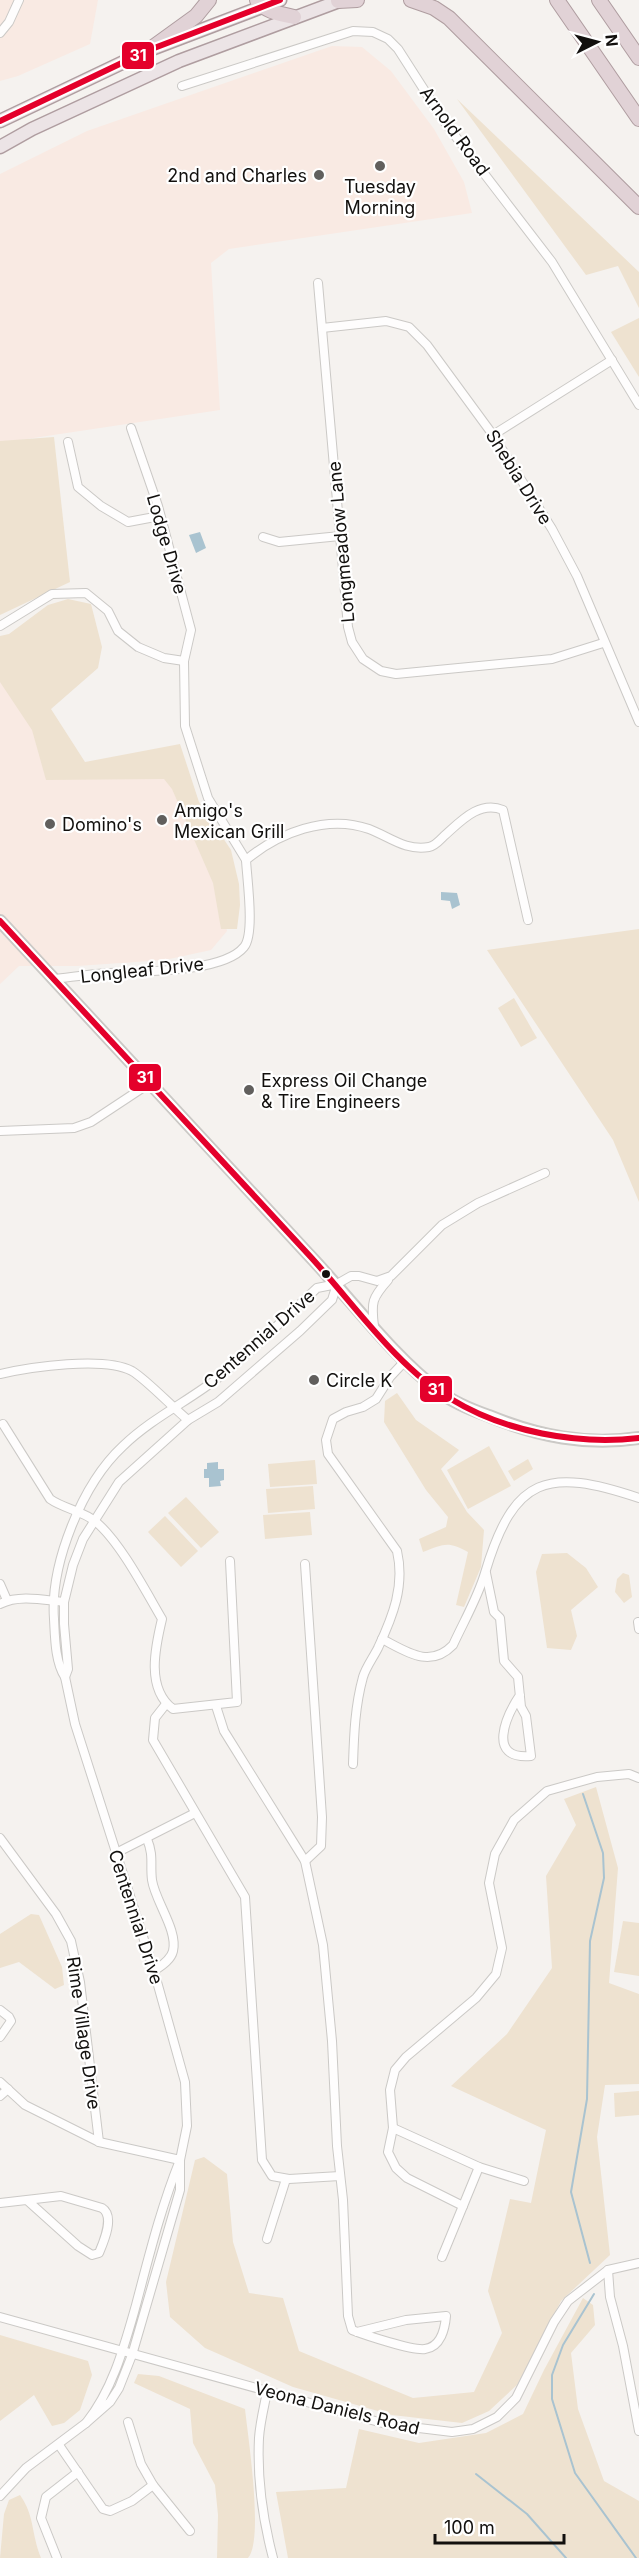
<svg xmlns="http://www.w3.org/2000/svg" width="639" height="2558" font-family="Inter,sans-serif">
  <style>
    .commercial { fill: #f9eae3 }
    .green { fill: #eee2d0 }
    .water { fill: #a9c3d0 }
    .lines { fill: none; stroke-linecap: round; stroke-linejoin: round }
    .stream { stroke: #a9c3d0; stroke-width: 2 }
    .street-casing { stroke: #cbc9c6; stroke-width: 10 }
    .secondary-casing { stroke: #cbc9c6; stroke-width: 14 }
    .primary-casing { stroke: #af9da0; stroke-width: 15 }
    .highway-casing { stroke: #af9da0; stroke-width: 16 }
    .street { stroke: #fefdfd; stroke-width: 8 }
    .secondary { stroke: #fefdfd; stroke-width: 10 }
    .primary { stroke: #ece4e6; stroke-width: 12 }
    .highway { stroke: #e1d2d6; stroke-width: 14 }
    .bus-1-casing { stroke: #fff; stroke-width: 10 }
    .bus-1 { stroke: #e4002b; stroke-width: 6 }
    .poi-dot { fill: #615f5d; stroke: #fff; stroke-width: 2 }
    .bus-dot { fill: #12100e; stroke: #fff; stroke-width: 2 }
    .labels { text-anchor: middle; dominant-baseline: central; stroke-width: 4.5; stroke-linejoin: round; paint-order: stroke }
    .street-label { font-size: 18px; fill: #12100e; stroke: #fff }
    .poi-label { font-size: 18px; fill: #12100e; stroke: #fff; text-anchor: start }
    .line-badge { stroke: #fff; stroke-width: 2 }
    .badge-label { font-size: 16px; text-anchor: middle; font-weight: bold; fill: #fff }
  </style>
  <rect width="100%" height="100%" fill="#f5f2ef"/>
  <g class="commercial">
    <path d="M0,0H98L90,44L18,76L0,81Z"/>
    <path d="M332,46L362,47L391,71L434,129L464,182L472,213L229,249L211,263L220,410L0,443V174L87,131Z"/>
    <path d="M0,639L61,777L172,775L216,871L227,931L211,950L165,960L77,966H19L0,984Z"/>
  </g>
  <g class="green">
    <path d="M457,99L639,272V308L618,266L586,275Z"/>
    <path d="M639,318V377L611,332Z"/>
    <path d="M54,437L70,582L0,615V441Z"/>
    <path d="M68,599L91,604L102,647L98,668L51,709L85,762L180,744L199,802L231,850L239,884L240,905L237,929H221L213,883L172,789L164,779L46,780L32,730L0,682V636L9,634L48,605Z"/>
    <path d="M639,929V1202L613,1140L487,950Z"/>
    <path d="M514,998L537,1038L521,1047L498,1008Z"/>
    <path d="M397,1393L416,1420L459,1450L441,1469L467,1512L484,1530L481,1567L464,1607L456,1605L468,1552C448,1541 444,1544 423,1552L419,1539L446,1527L448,1517L426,1490L384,1422L385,1401Z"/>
    <path d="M489,1446L511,1486L468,1509L447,1470Z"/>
    <path d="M528,1459L533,1469L514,1481L508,1471Z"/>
    <path d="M315,1460L317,1484L270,1487L268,1464Z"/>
    <path d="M313,1486L315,1509L268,1513L266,1489Z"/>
    <path d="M186,1497L219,1532L201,1548L168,1513Z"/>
    <path d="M310,1512L312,1535L265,1539L263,1515Z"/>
    <path d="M165,1516L198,1551L181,1567L148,1532Z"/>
    <path d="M567,1553L586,1568L598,1587L571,1610L577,1636L571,1650L547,1648L536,1572L542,1554Z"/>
    <path d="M623,1573L629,1575L632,1597L624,1603L615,1592L617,1579Z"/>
    <path d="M596,1787L618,1868L609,1983L639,1994V2084L605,2085L597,2137L610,2255L561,2301L517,2385L489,2411L462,2423L392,2415L293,2387L205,2348L170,2317L166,2282L195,2160L204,2157L227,2174L233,2242L249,2293L283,2298L299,2351L413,2398L474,2392L502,2333L488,2291L510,2199L531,2203L546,2130L451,2086L507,2034L552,1968L546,1876L576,1825L564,1799Z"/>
    <path d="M31,1914L39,1915L62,1967L64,1985L55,1989L19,1962L0,1968V1934Z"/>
    <path d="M623,1921L639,1923V1976L614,1972Z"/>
    <path d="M639,2091V2115L615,2117L614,2093Z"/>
    <path d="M583,2298L593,2305L595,2325L571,2353L578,2409L604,2481L639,2501V2558H288L276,2492L346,2488L359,2429L419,2443L486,2433L523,2414L544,2370Z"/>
    <path d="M0,2335L88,2361L92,2375L80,2410L64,2423L52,2426L34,2395L0,2421Z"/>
    <path d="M138,2374L159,2376L245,2409C248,2437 264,2540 248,2558H217L218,2515L215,2485L193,2443L190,2409L134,2383Z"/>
    <path d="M20,2495C35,2516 31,2534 41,2558H0L4,2514L9,2500Z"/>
  </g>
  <g class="water">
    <path d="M200,532L206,548L196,553L189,535Z"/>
    <path d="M441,892L457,893L460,905L452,909L450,901L441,900Z"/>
    <path d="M218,1462V1469H224V1480L220,1481L221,1486L209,1487V1478H204V1469H207V1463Z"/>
  </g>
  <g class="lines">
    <g class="stream">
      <path d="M583,1794L603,1853L604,1878L590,1941L587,2099L571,2192L590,2263"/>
      <path d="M594,2294L563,2345L552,2375V2399L575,2473L636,2558"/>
      <path d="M476,2474L527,2514L566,2558"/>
    </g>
    <g class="street-casing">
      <g id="street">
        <path d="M0,33L9,22L19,0"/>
        <path d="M182,86L353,31L373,32L388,39L398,49L446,124L552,262L639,405"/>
        <path d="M318,283L348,627L352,642L363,659L381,671L396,674L552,659L603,643"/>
        <path d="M322,328L386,321L409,327L427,345L493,435L552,529L577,576L639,722"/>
        <path d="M131,428L158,506L191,630L184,661L185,726L208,798L246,860"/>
        <path d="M493,435L612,360"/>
        <path d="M68,442L78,487L101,506L128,522L160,516"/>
        <path d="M263,537L279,542L340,536"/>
        <path d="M0,626L52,594L86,593L108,611L118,631L138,647L164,658L184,661"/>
        <path d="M54,979C72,977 91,974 109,973C141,971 223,973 244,947C255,934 247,879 246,860C278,833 327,814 369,829C390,837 405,851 429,847C435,846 440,840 444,836C460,822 479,800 503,810L528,920"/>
        <path d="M0,1131L74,1128L91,1122L150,1083"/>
        <path d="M337,1284L332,1300L300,1331L218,1402L188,1420L119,1482L83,1539L73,1565L64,1602V1624L68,1669L65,1677C55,1662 55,1637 54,1619C50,1564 82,1484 123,1446C153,1417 191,1400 223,1374C256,1347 286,1317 317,1288L337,1284L351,1276H359L377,1281L391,1276L442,1225L478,1203L545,1173"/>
        <path d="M374,1326C371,1302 372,1298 388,1280"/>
        <path d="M0,1374C31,1367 104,1356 132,1371C147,1380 172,1407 188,1420"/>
        <path d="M3,1424L50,1499C64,1509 84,1511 96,1522C120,1542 145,1590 162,1619C155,1648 146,1689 173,1709L237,1702L230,1561"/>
        <path d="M486,1573L494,1612L500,1618L504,1661L518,1677L521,1707L526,1716L531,1756C486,1760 506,1716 520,1695"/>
        <path d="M0,1584L7,1600"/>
        <path d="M0,1604C19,1594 44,1600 64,1602"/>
        <path d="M638,1622L639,1629"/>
        <path d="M382,1639C407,1652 430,1669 453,1645C464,1621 478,1597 485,1573C514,1476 547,1467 639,1498"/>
        <path d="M166,1704L155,1718L153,1740L245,1897L262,2160L272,2176L289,2179L340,2176"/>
        <path d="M216,1706L224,1731L305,1861L323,1945L332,2041L337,2146L343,2200L348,2316L352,2330C365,2335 413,2351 425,2349C441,2347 445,2328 446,2316L406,2320L357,2332"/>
        <path d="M353,1764C354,1734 355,1706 363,1677C366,1667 373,1658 378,1648C393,1616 405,1586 397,1551L328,1454L326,1440L333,1419L346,1412L363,1407L376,1399L390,1377L405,1361"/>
        <path d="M0,1838L56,1914L71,1941L80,1982L99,2142"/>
        <path d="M147,1839C154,1856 150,1864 152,1880C155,1901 178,1930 173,1951C171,1960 161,1966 154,1971"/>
        <path d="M116,1853L195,1813"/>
        <path d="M305,1861L321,1846L322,1817L305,1564"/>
        <path d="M0,2010L9,2017L11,2021L0,2037"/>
        <path d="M0,2082L25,2105L99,2142L180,2160L187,2126L185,2082L154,1971L75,1724L65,1677"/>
        <path d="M0,2096L8,2089"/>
        <path d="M393,2128L479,2167L524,2181"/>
        <path d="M180,2160V2190L132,2355L119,2388L110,2402L86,2423C113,2389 124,2347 136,2305C149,2256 161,2207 180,2160Z"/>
        <path d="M0,2203L61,2196L102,2208C115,2216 104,2241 99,2253L92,2255L78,2246L28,2201"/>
        <path d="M463,2206L407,2178L396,2168L388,2152L393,2128L390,2090L395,2070L406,2057L476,1998L496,1974L502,1948L489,1883L495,1854L514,1820L547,1791L597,1777L629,1774L639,1778"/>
        <path d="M267,2239L286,2179"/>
        <path d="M442,2257L479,2167"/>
        <path d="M608,2270L610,2297L623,2346L639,2431"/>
        <path d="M0,2317L386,2424L452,2432L473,2429L497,2417L516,2398L554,2322L568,2301L608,2270L639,2263"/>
        <path d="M267,2392C264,2407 260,2423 259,2438C257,2478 263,2520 273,2558"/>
        <path d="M128,2422L141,2464L153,2485L190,2531"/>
        <path d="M59,2445L103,2509L110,2511L132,2501L153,2485"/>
        <path d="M0,2496L26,2468L86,2423"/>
        <path d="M57,2558L41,2518L46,2497L78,2472"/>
      </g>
    </g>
    <g class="secondary-casing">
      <path id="secondary" d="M0,921C103,1032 205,1144 308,1254C351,1299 391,1355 440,1392C454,1403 472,1410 489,1416C538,1436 586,1446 639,1438"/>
    </g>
    <g class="primary-casing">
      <g id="primary">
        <path d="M0,121L149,50L280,0"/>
        <path d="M0,147L32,129L179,61L342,0"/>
      </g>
    </g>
    <g class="highway-casing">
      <g id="highway">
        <path d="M257,0C265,12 281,14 294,17"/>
        <path d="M411,0L434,8L449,18L639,207"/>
        <path d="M557,0L639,119"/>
        <path d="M599,0L639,58"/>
        <path d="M338,1L357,0"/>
        <path d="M149,50L196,16L209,0"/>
      </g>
    </g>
    <use href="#street" class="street"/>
    <use href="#secondary" class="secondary"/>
    <use href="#primary" class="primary"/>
    <use href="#highway" class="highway"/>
    <g class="bus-1-casing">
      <g id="bus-1">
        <path d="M0,121L149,50L280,0"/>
        <path d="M0,921C103,1032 205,1143 308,1254C351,1300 397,1368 451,1399C505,1432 577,1445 639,1438"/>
      </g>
    </g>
    <use href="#bus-1" class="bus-1"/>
  </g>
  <g class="poi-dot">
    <circle cx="380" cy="166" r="6"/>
    <circle cx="319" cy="175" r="6"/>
    <circle cx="162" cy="820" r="6"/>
    <circle cx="50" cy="824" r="6"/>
    <circle cx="249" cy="1090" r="6"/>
    <circle cx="314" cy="1380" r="6"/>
  </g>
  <circle class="bus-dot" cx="326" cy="1274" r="5"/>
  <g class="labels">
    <g class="street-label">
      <text transform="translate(455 131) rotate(54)">Arnold Road</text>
      <text transform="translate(519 477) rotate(58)">Shebia Drive</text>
      <text transform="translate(341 542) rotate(-95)">Longmeadow Lane</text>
      <text transform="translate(167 544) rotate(74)">Lodge Drive</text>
      <text transform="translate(142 970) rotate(-6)">Longleaf Drive</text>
      <text transform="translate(259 1339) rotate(-41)">Centennial Drive</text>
      <text transform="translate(136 1917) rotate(72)">Centennial Drive</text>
      <text transform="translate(84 2033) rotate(82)">Rime Village Drive</text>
      <text transform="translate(337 2408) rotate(14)">Veona Daniels Road</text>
    </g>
    <g class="poi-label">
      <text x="307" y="175" text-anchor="end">2nd and Charles</text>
      <text x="380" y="186" text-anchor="middle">Tuesday<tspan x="380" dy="21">Morning</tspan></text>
      <text x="174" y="810">Amigo's<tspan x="174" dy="21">Mexican Grill</tspan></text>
      <text x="62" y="824">Domino's</text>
      <text x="261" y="1080">Express Oil Change<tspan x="261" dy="21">&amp; Tire Engineers</tspan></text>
      <text x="326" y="1380">Circle K</text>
    </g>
  </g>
  <g class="line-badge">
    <rect x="121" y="41" width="34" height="29" rx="6" fill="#e4002b"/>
    <rect x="128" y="1063" width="34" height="29" rx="6" fill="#e4002b"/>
    <rect x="419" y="1375" width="34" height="28" rx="6" fill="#e4002b"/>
  </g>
  <g class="badge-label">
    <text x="138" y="61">31</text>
    <text x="145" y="1083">31</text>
    <text x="436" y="1395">31</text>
  </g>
  <g transform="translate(597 42) rotate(84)" stroke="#ffffff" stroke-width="4.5" paint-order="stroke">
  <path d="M0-4.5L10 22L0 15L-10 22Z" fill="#12100e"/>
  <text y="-9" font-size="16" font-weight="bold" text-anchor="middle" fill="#12100e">N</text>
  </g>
  <path d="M435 2534v9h129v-9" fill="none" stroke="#12100e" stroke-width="3"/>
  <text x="444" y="2534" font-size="18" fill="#12100e" stroke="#ffffff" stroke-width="4.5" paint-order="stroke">100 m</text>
</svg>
